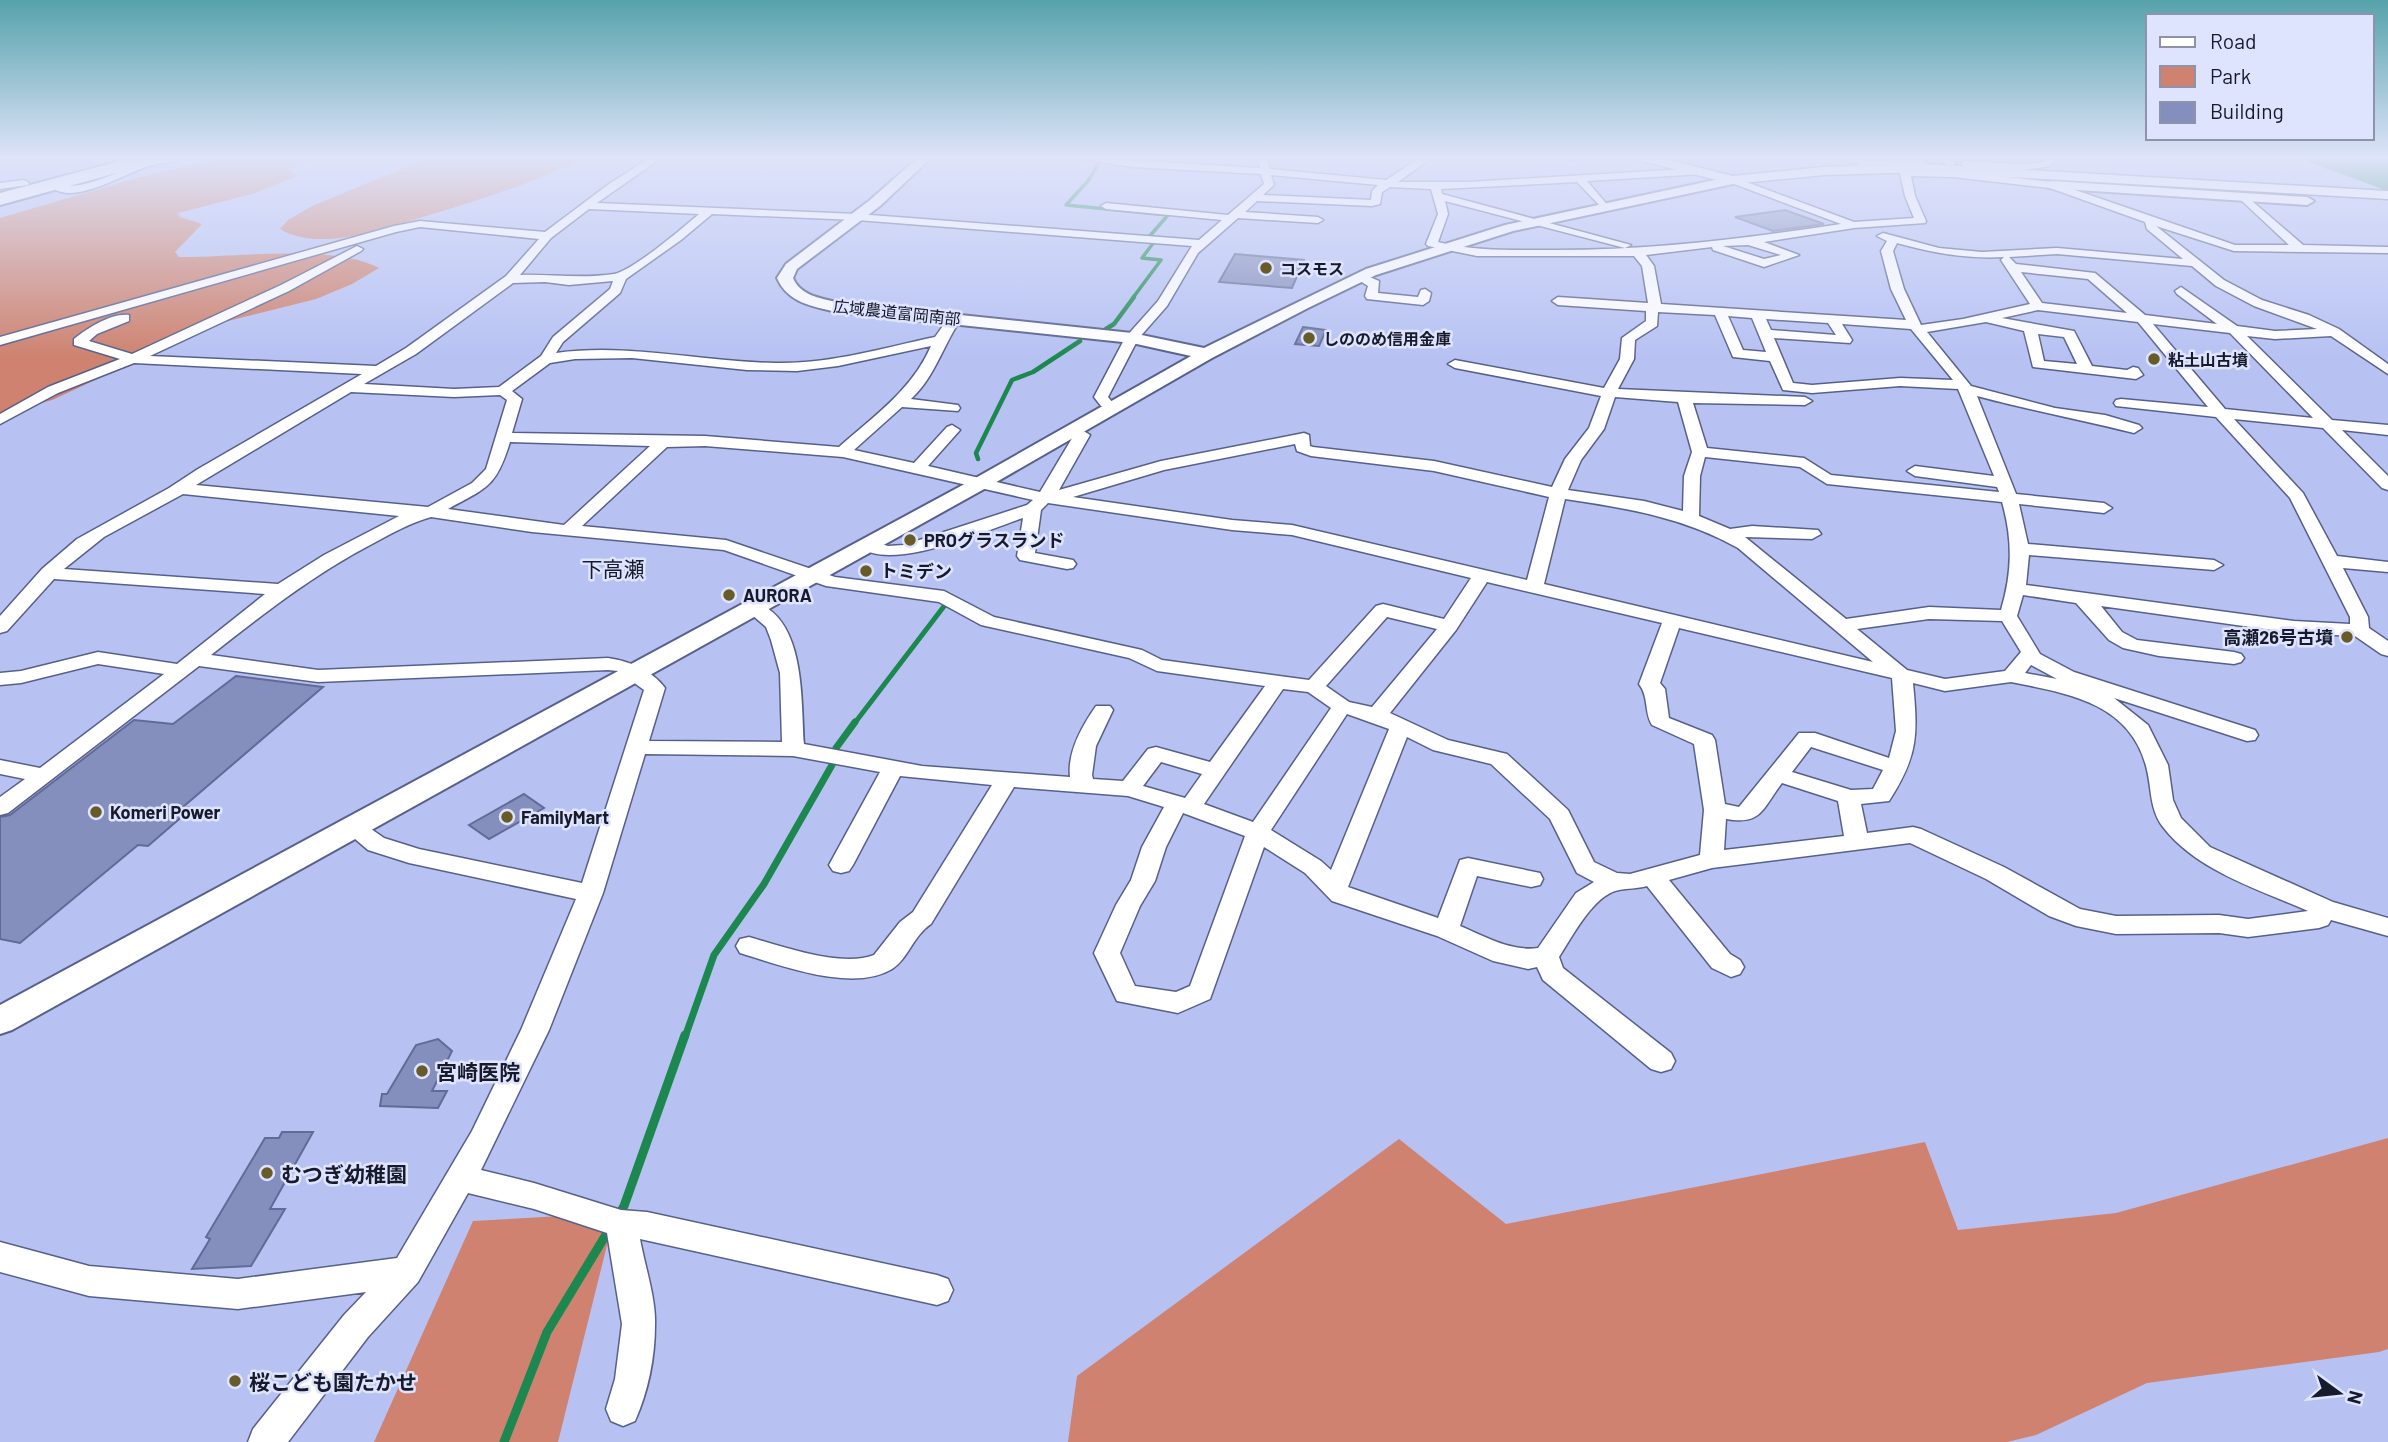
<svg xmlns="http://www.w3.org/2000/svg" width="2388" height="1442" font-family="Barlow,'Noto Sans JP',sans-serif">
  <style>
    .green { fill: #ce826f }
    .water { fill: #1c884f }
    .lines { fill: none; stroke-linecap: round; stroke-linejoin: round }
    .stream-far4 { stroke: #1c884f; stroke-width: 3.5 }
    .stream-far3 { stroke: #1c884f; stroke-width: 4.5 }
    .stream-far2 { stroke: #1c884f; stroke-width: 5 }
    .stream-far1 { stroke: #1c884f; stroke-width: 7 }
    .stream { stroke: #1c884f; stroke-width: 9 }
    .building { fill: #848fbd; stroke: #616b96; stroke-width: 2 }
    .minor-casing { stroke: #57608b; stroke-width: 3 }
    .tertiary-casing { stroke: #57608b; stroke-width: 4 }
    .secondary-casing { stroke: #57608b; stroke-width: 3 }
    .motorway-casing { stroke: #57608b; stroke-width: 4 }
    .minor { fill: #fff; fill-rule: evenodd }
    .tertiary { fill: #fff; fill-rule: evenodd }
    .secondary { fill: #fff; fill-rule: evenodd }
    .motorway { fill: #fff; fill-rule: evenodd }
    .poi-dot { fill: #695b28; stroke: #dee4fd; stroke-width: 2.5 }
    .labels { text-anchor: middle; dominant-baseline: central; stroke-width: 5; stroke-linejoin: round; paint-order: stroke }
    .far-poi-label { font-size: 16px; font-weight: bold; fill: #171a2c; stroke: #dee4fd; text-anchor: start }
    .far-street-label { font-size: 16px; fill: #171a2c; stroke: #dee4fd }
    .poi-label { font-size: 18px; font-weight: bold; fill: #171a2c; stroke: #dee4fd; text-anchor: start }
    .quarter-label { font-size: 21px; fill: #171a2c; stroke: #dee4fd }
    .near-poi-label { font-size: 21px; font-weight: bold; fill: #171a2c; stroke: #dee4fd; text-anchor: start }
  </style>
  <rect width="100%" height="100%" fill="#b7c2f3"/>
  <g class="green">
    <path d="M230,156H323L287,169L297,176L252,194L178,213L180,217L202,224L175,252L179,257C233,258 332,243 379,268L352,284L316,299L216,324L52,400L0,414V218L140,177Z"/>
    <path d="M433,156H587C535,183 482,199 426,216C386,228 319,253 280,229L288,220L312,206Z"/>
    <path d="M2388,1138V1349L2379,1352L2147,1383L2036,1435L2007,1442H1068L1077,1376L1399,1139L1506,1224L1925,1142L1958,1230L2116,1213Z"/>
    <path d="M615,1213L558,1442H374L473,1221Z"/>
  </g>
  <path class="water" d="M2292,156H2388V191Z"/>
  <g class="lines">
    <g class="stream-far4">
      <path d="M1100,161L1088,181L1066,205L1168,215L1148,238"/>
      <path d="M1132,299L1161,260L1142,258L1154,242"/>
    </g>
    <g class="stream-far3">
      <path d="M1106,329L1114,324L1134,297"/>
      <path d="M978,459L976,453L1012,380L1033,372L1080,341"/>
    </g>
    <path class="stream-far2" d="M854,724L948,601"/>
    <path class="stream-far1" d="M685,1037L714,955L764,884L832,765L836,748L855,722"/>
    <g class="stream">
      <path d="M618,1216L624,1206L685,1035"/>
      <path d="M504,1442L547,1332L610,1228"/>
    </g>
  </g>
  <g class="building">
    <path d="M1785,210L1824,224L1773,231L1735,217Z"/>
    <path d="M1235,254L1304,260L1292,288L1219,282Z"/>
    <path d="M1303,327L1326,330L1319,346L1295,344Z"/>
    <path d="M236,676L323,687L183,807L192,808L148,846L138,845L20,943L0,939V817L10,815L134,720L173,724Z"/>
    <path d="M524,794L544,808L489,839L469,825Z"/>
    <path d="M438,1039L452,1051L432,1091H447L438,1108L380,1106L382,1094H387L416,1045Z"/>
    <path d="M282,1132H313L270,1209H285L251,1266L192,1269L210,1239L206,1237L265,1138H279Z"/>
  </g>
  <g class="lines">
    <g class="minor-casing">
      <g id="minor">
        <path d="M169,156H187C176,163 161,162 149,166C125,173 77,204 54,189C61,184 71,187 80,185C111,179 137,161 169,156Z"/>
        <path d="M653,156H664L597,203L857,214L1199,240L1222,220L1106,209L1101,206L1106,203L1228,215L1264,184L1261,174L1132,167L1063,156L1260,168L1257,156H1267L1270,169L1386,180L1418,159H1324L1319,156H1434L1398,182H1469L1702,168L1707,171L1702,174L1587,181L1610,208L1605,211L1577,182L1441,189L1442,194L1631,245L1625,248L1445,201L1448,214L1438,242C1473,251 1508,250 1544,250C1646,251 1741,239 1841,224L1729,182L1728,180L1733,177L1854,222L1914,218L1905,196L1900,173L1905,170L1953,171L2052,182L2235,245H2289L2241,200V196L2245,195L2303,245L2388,247V253L2234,251L2156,226L2224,280L2262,300L2309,315L2339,329L2388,364V374L2331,336L2275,339L2247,336L2332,420L2388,425V435L2342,430L2388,476V490L2382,488L2323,428L2234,419L2303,493L2337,556L2388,562V572L2343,568L2368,617L2369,628L2388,641V656L2381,654L2355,636L2294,633L2101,606L2122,632L2137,640L2234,652L2241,654L2244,658L2241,662L2234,664L2159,656L2123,648L2109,640L2076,603L2023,595L2017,616L2040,654L2074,672L2255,730L2258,735L2255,740L2247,741L2114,698L2148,725L2168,765L2173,800L2181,818L2210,847L2333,902L2388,918V936L2331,920L2328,925L2319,928L2248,937L2219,933L2116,934L2076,926L2049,916L1986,879L1910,843L1712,868L1669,880L1730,954L1740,960L1744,967L1740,974L1731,977L1712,968L1647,886C1637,889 1628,888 1619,890C1594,894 1572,937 1559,957L1563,968L1671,1053L1675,1061L1671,1069L1661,1072L1651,1069L1543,980L1537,967L1528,969L1493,961L1437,936L1332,901L1305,873L1264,847L1210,999L1178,1013L1117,1001L1094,953L1116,905L1131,880L1142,847L1164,807L1128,796L1014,787L931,924C913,936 908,959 892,969C853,993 780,965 740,953L736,946L740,939L749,937C781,946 842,968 874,955L900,922L913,912L992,785L900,776L853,865L849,871L841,873L833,871L829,865L880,772L793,756L645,754L603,893L549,1030L481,1170L534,1183L621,1210L647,1212L937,1275L948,1279L953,1290L948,1301L937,1305L640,1239C645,1267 656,1298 655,1325C655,1357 648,1392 635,1421L623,1426L611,1421L606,1409L615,1379L622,1324L607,1233L534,1209L468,1193L418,1282L368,1337L288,1442H248L253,1429L344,1315L366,1292L238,1309L89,1296L0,1272V1242L89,1266L238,1279L397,1258L472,1131L521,1030L576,899L409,863L368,850L341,827L345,822L353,819L361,822L384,838L419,849L582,883L644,690L618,671L608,670L318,682L199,666L8,813L0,815V797L25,779L0,774V760L40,768L164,674L98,664L21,683L0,685V673L21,671L98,652L177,664L265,594L54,579L7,631L0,633V616L42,569L77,539L169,488L198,469L362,374L134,363L58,393L0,424V414L48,387L120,359L74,345V339C88,328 111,313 129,315V321L97,334L89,341L132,354L281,285L357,246L363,249L361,251L289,291L150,356L376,366L406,348L506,276L539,239L420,227L396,232L0,345V337L394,226L420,221L545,232L609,184ZM1271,175L1378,185L1372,191L1371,200L1263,195L1274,185ZM1911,176L1953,177L2050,188L2145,222L2147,229L2183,259L2057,248L1982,252L1939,248L1883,233L1877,236L1887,241L1881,251L1891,289L1906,320L1661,304L1654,266L1646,255L1712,247L1713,250L1764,267L1799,255L1764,242L1854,228L1925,223L1926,221L1915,196ZM1390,187L1431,189L1438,214L1426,244L1428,246L1477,256H1634L1642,266L1648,303L1558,297L1552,301L1558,305L1646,311V321L1622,338L1620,359L1604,388L1455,360L1448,364L1455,368L1601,396L1589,428L1565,459L1552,487L1434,461L1313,447L1310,446L1309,435L1304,433L1161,461L1059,490L1090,435L1082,430L1074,435L1040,492L928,466L960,430L952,425L947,427L914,463L854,450L902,407L958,411L960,408L958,405L911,399C935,377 943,345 961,319L955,315L950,316L935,337C883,348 830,364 776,363C702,362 630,343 556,353L563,342L620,293L626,279L681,240L712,214L857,220L1192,246L1158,301L1125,338L1094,397L1101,406L1106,407L1113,403L1108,397L1138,339L1167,306L1198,253L1238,218L1318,223L1323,220L1318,217L1245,212L1257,201L1372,206L1380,204L1382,192ZM589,209L699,214C683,228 632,271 614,274C582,279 551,274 520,275L551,238ZM1897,243C1933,253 1966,259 2004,257L2001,260L2030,304L1963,319L1921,325L1904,289L1893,251ZM1748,245L1781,255L1764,259L1723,246ZM2057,254L2192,266L2216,286L2254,306L2317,329L2275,331L2237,326L2181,287L2175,291L2177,294L2217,324L2145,315L2095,273L2016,264L2009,257ZM2021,272L2088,279L2127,313L2042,303ZM613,281L610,289L553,337L541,356L499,387L454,389L364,384L416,354L513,283L545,282L569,285ZM2038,310L2138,322L2208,407L2121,399L2116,400L2114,403L2116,406L2216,417L2290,498L2350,617V624L2294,621L2026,585L2029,555L2214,570L2223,565L2214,560L2028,544L2019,504L2104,513L2112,508L2104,503L2016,494L1977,396C2029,410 2082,420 2134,433L2142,428L2139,425L2105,415L2055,408L1971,386L1927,332L1986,322L2024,331L2033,367L2136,379L2143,375L2138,368L2133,367L2127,370L2092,366L2074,331L2002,318ZM1658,312L1715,315L1733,357L1770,361L1783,390L1812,393L1900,386L1958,389L1994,476L1915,466L1907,471L1915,476L1997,487L1999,492L1831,475L1804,458L1707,448L1693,403L1805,405L1812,401L1805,397L1618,389L1634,359L1635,340L1657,326ZM1728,316L1752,318L1766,352L1743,350ZM1766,319L1828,323L1836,335L1771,330ZM1842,324L1911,329L1953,380L1900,378L1812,385L1793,383L1774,338L1850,343L1852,340ZM2153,324L2230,333L2313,418L2225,409ZM2038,334L2064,337L2077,364L2044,361ZM931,346C912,390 874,416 839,447L705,436L512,433L522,399L512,391L550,363L575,359L632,358L747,370L797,371L838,366ZM351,392L454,397L500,395L507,400L486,469L472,483L428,507L196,485ZM1615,397L1678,402L1692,452L1684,476L1683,511L1644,501L1568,490L1581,460L1604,429ZM510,442L650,446L564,525L448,509C488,487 496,487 510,442ZM1295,444L1297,451L1311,456L1434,471L1549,497L1527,580L1292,525L1232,520L1073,497L1164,470ZM705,446L843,457L1033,500L1027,505L904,545L888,546L868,540L859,545C886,575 989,529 1023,518L1017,556L1020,560L1067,569L1073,568L1076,564L1073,560L1035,553L1041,510L1048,503L1232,530L1292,535L1471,578L1444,619L1383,604L1376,606L1309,680L1162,660L1142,650L994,617L944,591L835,577L726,540L582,526L667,447ZM1705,457L1800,467L1827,484L2002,502C2013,540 2012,573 2001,610L1929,607L1846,619L1745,537L1812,539L1821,534L1818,530L1752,526L1730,529L1699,516L1700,476ZM183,494L399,516L324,555L278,584L64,569L104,537ZM1565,499C1626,508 1683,517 1738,548L1873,662L1544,584ZM431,517L532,532L724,550L826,586L939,602L981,625L1129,658L1157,671L1265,686L1210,762L1156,747L1148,749L1123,781L1093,779L1092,775L1096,746L1113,710L1110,706H1096C1082,726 1067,752 1070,777L922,766L804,744C801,701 806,616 753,602L744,608L766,627L771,640L780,673L782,742L649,741L665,688C652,670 629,661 608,658L318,670L211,655C263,614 313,575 372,544C392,533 410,523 431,517ZM1487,582L1662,623L1639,684C1649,697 1644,712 1652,725L1694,744L1704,810L1700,855L1630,874L1617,873L1594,862L1568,810L1507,754L1448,740L1390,713L1456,630ZM1387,617L1437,629L1372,707L1349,702L1326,686ZM1929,619L2002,621L2021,652L2005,671L1945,679L1907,670L1857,629ZM1679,628L1892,678L1896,731L1889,758L1815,733H1799L1739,807L1725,804L1715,740L1712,735L1669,718L1665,689L1660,683ZM2031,665L2057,679L2025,673ZM2011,682C2066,693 2129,702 2146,766C2152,787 2149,809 2163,827C2197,871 2258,889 2308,911L2248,919L2219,915L2116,916L2080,909L2004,867L1921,829L1913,827L1867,833L1861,804L1889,801C1918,756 1918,735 1913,683L1945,691ZM1283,689L1308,692L1331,708L1253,822L1204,804ZM1347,714L1389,729L1331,870L1321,861L1271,830ZM1407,737L1433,750L1491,764L1550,819L1577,873L1594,882L1576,893L1538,948C1511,952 1484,936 1460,926L1477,876L1531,887L1540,885L1543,879L1540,873L1468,858L1460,860L1438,918L1348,887ZM1811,747L1883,770L1873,789L1851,790L1792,772ZM1161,762L1202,774L1185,798L1143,786ZM1782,783L1838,801L1844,836L1724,850L1726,819C1762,825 1762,809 1782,783ZM1183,813L1245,836L1190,986L1176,992L1135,986L1120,953L1140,906L1155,881L1166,847Z"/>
        <path d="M1557,156H1585C1579,161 1563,161 1557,156Z"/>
        <path d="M1828,156H1846L1867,161L1922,160L1927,163L1922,166L1867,165L1861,172L1856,169L1858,164Z"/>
        <path d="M1934,156H1945L1956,164L1948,166Z"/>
        <path d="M2048,156H2059L2050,166L2024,170L1965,167L1960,164L1965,161L2024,164L2044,162Z"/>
        <path d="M24,180L29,183L28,185L0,189V183Z"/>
        <path d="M1360,273L1379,281L1378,293L1418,297L1421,290L1425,289L1431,293L1429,301L1423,305L1367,299L1365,296L1368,286L1354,277Z"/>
      </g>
    </g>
    <g class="tertiary-casing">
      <g id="tertiary">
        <path d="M920,156H933L880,206L797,269L793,278C800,295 819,298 836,302L1132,333L1204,348L1366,269L1505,225L1733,176L1739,180L1733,184L1513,231L1376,275L1308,308L1212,358L986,488L12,1030L0,1034V1005L972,480L1191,356L1132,343L836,312C812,306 788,303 777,278L786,264L870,200Z"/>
        <path d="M2052,181L2307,197L2314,201L2307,205L2048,188V182Z"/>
      </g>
    </g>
    <g class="secondary-casing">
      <path id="secondary" d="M1632,156H1654L1733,176L1824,167L1924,164L2388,191V199L1924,172L1824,175L1733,184L1634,159Z"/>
    </g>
    <g class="motorway-casing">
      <path id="motorway" d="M139,156H167L164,160L0,205V193Z"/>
    </g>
    <use href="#minor" class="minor"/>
    <use href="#tertiary" class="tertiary"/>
    <use href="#secondary" class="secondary"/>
    <use href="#motorway" class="motorway"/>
  </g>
  <linearGradient id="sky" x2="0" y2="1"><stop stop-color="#56a2ab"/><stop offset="0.44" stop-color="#dfe4fa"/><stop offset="1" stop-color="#dfe4fa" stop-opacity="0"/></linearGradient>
  <rect width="2388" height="358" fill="url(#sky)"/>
  <g class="poi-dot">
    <circle cx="1266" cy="268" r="7"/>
    <circle cx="1309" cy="338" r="7"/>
    <circle cx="2154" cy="359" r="7"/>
    <circle cx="910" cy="540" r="7"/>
    <circle cx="866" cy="571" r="7"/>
    <circle cx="729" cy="595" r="7"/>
    <circle cx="2347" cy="637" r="7"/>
    <circle cx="96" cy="812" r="7"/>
    <circle cx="507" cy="817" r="7"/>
    <circle cx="422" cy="1071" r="7"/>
    <circle cx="267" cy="1173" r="7"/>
    <circle cx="235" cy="1381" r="7"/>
  </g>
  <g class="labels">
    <g class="far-poi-label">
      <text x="1280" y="268">コスモス</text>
      <text x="1323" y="338">しののめ信用金庫</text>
      <text x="2168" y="359">粘土山古墳</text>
    </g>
    <g class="far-street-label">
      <text transform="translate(897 312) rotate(6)">広域農道富岡南部</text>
    </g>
    <g class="poi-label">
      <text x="924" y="540">PROグラスランド</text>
      <text x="880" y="571">トミデン</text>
      <text x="743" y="595">AURORA</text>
      <text x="2333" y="637" text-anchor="end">高瀬26号古墳</text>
      <text x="110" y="812">Komeri Power</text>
      <text x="521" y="817">FamilyMart</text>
    </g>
    <g class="quarter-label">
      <text x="613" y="568">下高瀬</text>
    </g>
    <g class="near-poi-label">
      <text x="436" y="1071">宮崎医院</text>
      <text x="281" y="1173">むつぎ幼稚園</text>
      <text x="249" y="1381">桜こども園たかせ</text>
    </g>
  </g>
  <rect x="2146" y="14" width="228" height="126" fill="#dee4fd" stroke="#8e93a9" stroke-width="2"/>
  <rect x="2160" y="37" width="35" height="10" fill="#ffffff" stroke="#8e93a9" stroke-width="2"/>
  <text x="2210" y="49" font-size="21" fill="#171a2c">Road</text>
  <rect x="2160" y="66" width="35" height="21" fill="#ce826f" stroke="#8e93a9" stroke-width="2"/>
  <text x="2210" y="84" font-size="21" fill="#171a2c">Park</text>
  <rect x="2160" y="102" width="35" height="21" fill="#848fbd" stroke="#8e93a9" stroke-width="2"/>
  <text x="2210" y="119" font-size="21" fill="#171a2c">Building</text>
  <g transform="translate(2339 1393) rotate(105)" stroke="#dee4fd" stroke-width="5" paint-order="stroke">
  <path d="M0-5L12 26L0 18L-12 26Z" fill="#171a2c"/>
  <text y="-10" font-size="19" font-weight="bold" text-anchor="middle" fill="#171a2c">N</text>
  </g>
</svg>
